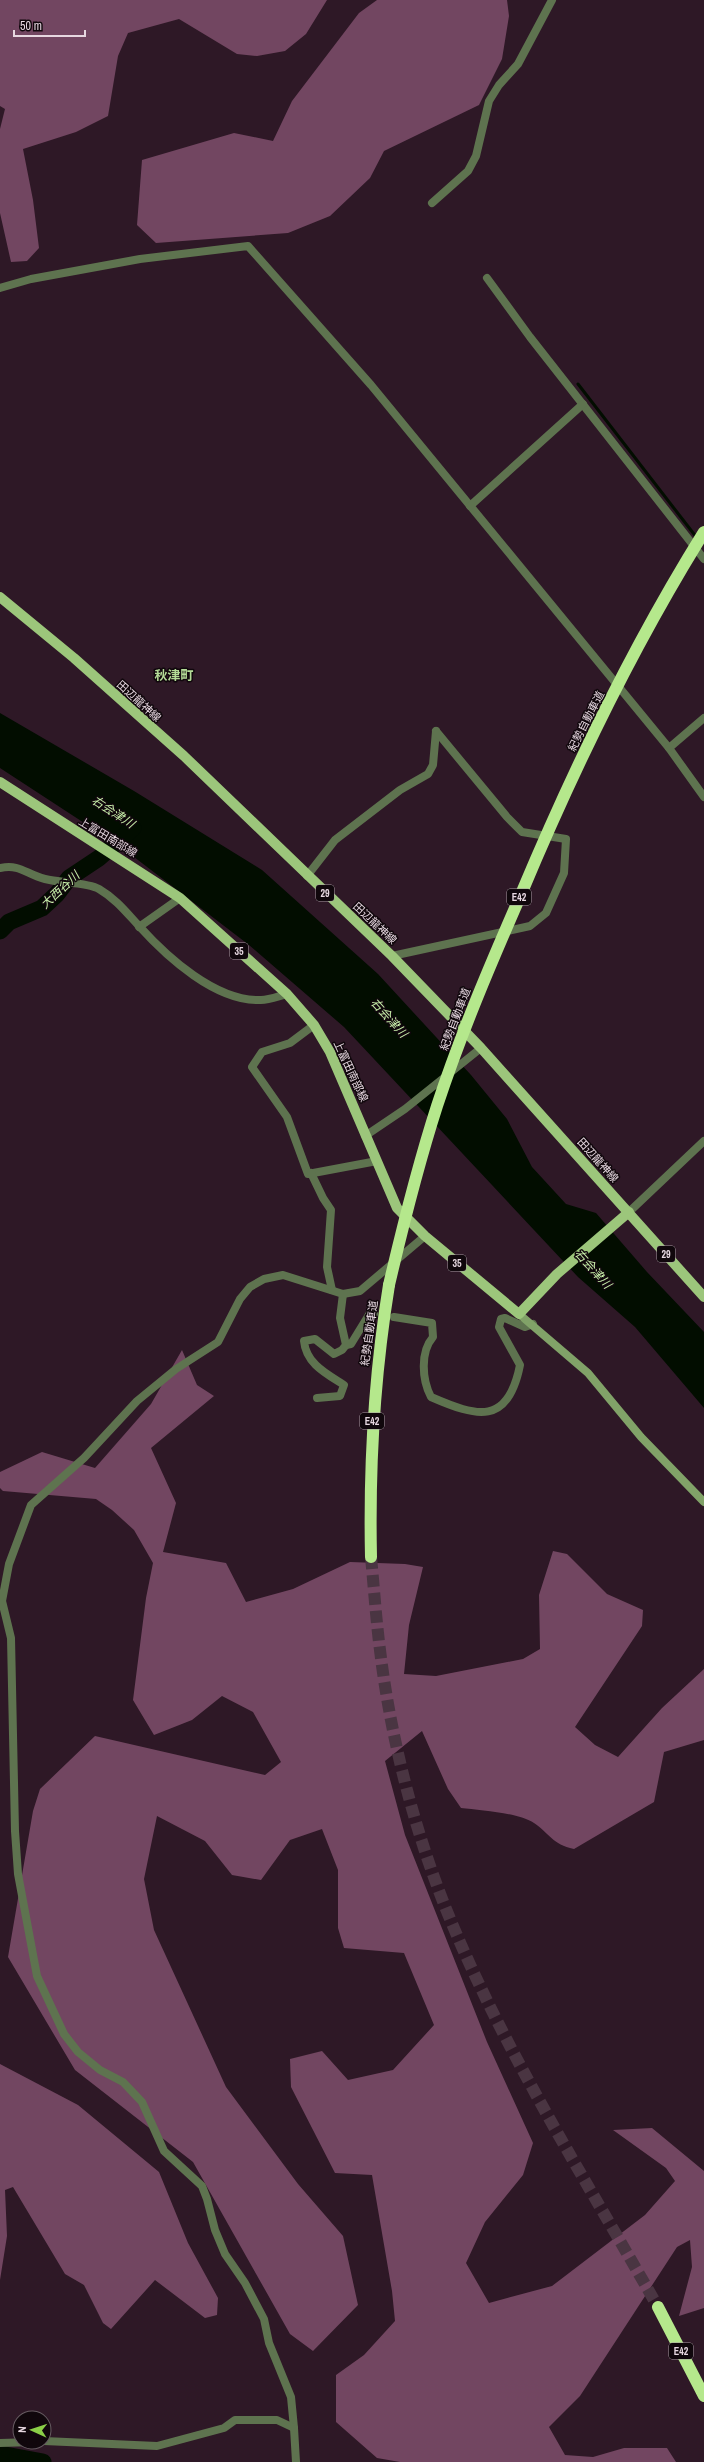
<svg xmlns="http://www.w3.org/2000/svg" width="704" height="2462" font-family="'Archivo Narrow','Noto Sans JP',sans-serif">
  <style>
    .forest { fill: #724661 }
    .water { fill: #020d00 }
    .lines { fill: none; stroke-linecap: round; stroke-linejoin: round }
    .stream { stroke: #020d00; stroke-width: 3 }
    .river { stroke: #020d00; stroke-width: 17 }
    .highway-tunnel { stroke: #4a3542; stroke-width: 12; stroke-dasharray: 12 6; stroke-linecap: butt }
    .street { stroke: #5e734f; stroke-width: 8 }
    .secondary { stroke: #81a268; stroke-width: 8 }
    .primary { stroke: #9cc67b; stroke-width: 10 }
    .highway { stroke: #b5e88c; stroke-width: 12 }
    .highway-bridge { stroke: #b5e88c; stroke-width: 12 }
    .labels { text-anchor: middle; dominant-baseline: central; stroke-width: 3; stroke-linejoin: round; paint-order: stroke }
    .shield { fill: #10070c; stroke: #a699a1; stroke-width: 1 }
    .shield-label { font-size: 10px; font-weight: bold; fill: #e7d8e1 }
    .street-label { font-size: 11px; fill: #e7d8e1; stroke: #10070c }
    .water-label { font-size: 12px; font-style: italic; fill: #c9f1ab; stroke: #10070c }
    .quarter-label { font-size: 13px; font-weight: bold; fill: #b4db97; stroke: #10070c }
  </style>
  <rect width="100%" height="100%" fill="#2e1826"/>
  <g class="forest">
    <path d="M0,0H327L306,34L285,51L257,56L237,54L179,19L128,33L118,56L108,116L76,132L23,149L33,200L39,248L27,261L11,262L0,213V129L5,109L0,106Z"/>
    <path d="M377,0H507L509,16L502,59L479,105L384,151L370,178L330,216L288,233L156,243L137,225L142,160L234,133L273,141L292,101L359,13Z"/>
    <path d="M182,1350L197,1385L214,1396L151,1448L176,1503L163,1552L226,1563L246,1602L293,1589L350,1562L405,1564L423,1567L409,1625L404,1674L436,1676L523,1659L540,1649L539,1595L553,1551L567,1554L607,1594L643,1610L642,1626L575,1727L595,1745L618,1757L662,1708L704,1669V1740L664,1752L654,1802L574,1849C552,1844 550,1834 534,1823C519,1813 480,1810 461,1808L448,1789L422,1731L385,1761L405,1835L487,2042L533,2143L523,2175L485,2222L466,2263L489,2303L552,2286L645,2215L675,2181L666,2168L613,2130L652,2128L704,2171V2308L679,2316L692,2267L690,2240L677,2247L580,2396L549,2427L565,2455L593,2457L624,2448H667L676,2462H400L377,2458L336,2422V2375L364,2355L395,2321L392,2291L372,2175L335,2173L291,2087L290,2059L322,2051L348,2080L393,2070L434,2025L404,1953L344,1948L338,1928V1870L322,1829L290,1840L261,1880L232,1875L205,1841L157,1816L144,1879L154,1930L226,2087L298,2184L343,2236L358,2305L313,2351L290,2334L193,2162L75,2070L8,1957L33,1811L40,1789L95,1736L265,1775L281,1762L253,1712L222,1696L192,1720L154,1735L133,1700L146,1598L153,1563L134,1530L112,1510L96,1499L3,1491L0,1488V1472L42,1452L95,1468L151,1404Z"/>
    <path d="M0,2064L78,2105L159,2172L188,2243L218,2298L217,2315L205,2318L155,2280L111,2329L103,2323L84,2285L65,2274L13,2187L5,2190L7,2236L0,2280Z"/>
  </g>
  <path class="water" d="M0,713L134,791L262,870L378,974L471,1075L507,1119L532,1167L566,1204L596,1213L647,1272L704,1332V1408L635,1327L578,1277L344,1027L249,945L121,847L0,768Z"/>
  <g class="lines">
    <path class="stream" d="M578,384L697,538"/>
    <g class="river">
      <path d="M0,931L9,922L42,908L57,894L69,878L99,858L133,828"/>
      <path d="M0,2454L43,2462"/>
    </g>
    <path class="highway-tunnel" d="M371,1557C374,1588 376,1619 380,1650C391,1742 417,1841 453,1926C509,2059 587,2182 658,2307"/>
    <g class="street">
      <path d="M432,203L468,171L476,156L489,101L499,85L518,64L552,0"/>
      <path d="M487,278L530,337L704,559"/>
      <path d="M0,288L31,279L140,259L248,246L371,385L669,748L704,797"/>
      <path d="M470,506L583,404"/>
      <path d="M669,748L704,718"/>
      <path d="M0,868C21,864 25,874 45,879C60,883 87,882 99,889C116,899 126,912 139,926C167,957 216,1002 261,1000C269,1000 279,996 287,994"/>
      <path d="M307,876L335,840L400,790L428,774L433,765L436,731"/>
      <path d="M139,927L180,898"/>
      <path d="M392,956L530,926L546,913L564,873L566,839L522,832L507,817L436,731"/>
      <path d="M314,1025L290,1043L262,1052L252,1067L287,1117L308,1174L377,1161"/>
      <path d="M365,1136L405,1109L481,1048"/>
      <path d="M311,1173L323,1198L331,1210L327,1267L332,1290"/>
      <path d="M629,1212L704,1141"/>
      <path d="M394,1317L432,1323L433,1337C420,1352 422,1380 431,1397C477,1417 508,1426 520,1365L499,1327L501,1319L505,1318L525,1327L533,1324"/>
      <path d="M346,1345L351,1344L370,1313L374,1314"/>
      <path d="M317,1398L340,1396L344,1385C327,1374 306,1364 304,1341L315,1339L334,1354L342,1350L346,1345L340,1318L343,1294"/>
      <path d="M294,2428L291,2397L269,2343L264,2319L245,2283L225,2254L215,2230L207,2199L202,2186L164,2151L142,2102L123,2082L100,2070L78,2052L64,2034L37,1976L18,1874L15,1831L11,1638L2,1601L9,1564L31,1505L84,1458L137,1401L176,1369L218,1342L240,1299L250,1287L264,1279L283,1275L343,1294L360,1291L425,1236"/>
      <path d="M44,2441L157,2446L224,2428L235,2420H277L294,2428L296,2462"/>
      <path d="M0,2443L33,2442"/>
    </g>
    <path class="secondary" d="M519,1314L588,1373L641,1437L704,1502"/>
    <g class="primary">
      <path d="M0,597L74,658L184,756L392,956L481,1048L704,1297"/>
      <path d="M0,782L180,898L287,994L314,1025L330,1052L397,1208L425,1236L519,1314L557,1274L629,1212"/>
    </g>
    <g class="highway">
      <path d="M371,1557C369,1464 374,1377 389,1285"/>
      <path d="M658,2307L704,2396"/>
    </g>
    <path class="highway-bridge" d="M389,1285C403,1225 418,1165 437,1106C461,1033 491,963 522,892C574,768 633,646 704,532"/>
  </g>
  <g class="labels">
    <g class="shield">
      <rect x="316" y="885" width="18" height="16" rx="3"/>
      <rect x="507" y="889" width="24" height="16" rx="3"/>
      <rect x="230" y="943" width="18" height="16" rx="3"/>
      <rect x="657" y="1246" width="18" height="16" rx="3"/>
      <rect x="448" y="1255" width="18" height="16" rx="3"/>
      <rect x="360" y="1413" width="24" height="16" rx="3"/>
      <rect x="669" y="2343" width="24" height="16" rx="3"/>
    </g>
    <g class="shield-label">
      <text x="325" y="893">29</text>
      <text x="519" y="897">E42</text>
      <text x="239" y="951">35</text>
      <text x="666" y="1254">29</text>
      <text x="457" y="1263">35</text>
      <text x="372" y="1421">E42</text>
      <text x="681" y="2351">E42</text>
    </g>
    <g class="street-label">
      <text transform="translate(139 701) rotate(42)">田辺龍神線</text>
      <text transform="translate(586 721) rotate(-63)">紀勢自動車道</text>
      <text transform="translate(108 837) rotate(31)">上富田南部線</text>
      <text transform="translate(375 923) rotate(43)">田辺龍神線</text>
      <text transform="translate(455 1019) rotate(-69)">紀勢自動車道</text>
      <text transform="translate(351 1071) rotate(65)">上富田南部線</text>
      <text transform="translate(598 1160) rotate(48)">田辺龍神線</text>
      <text transform="translate(369 1333) rotate(-82)">紀勢自動車道</text>
    </g>
    <g class="water-label">
      <text transform="translate(113 812) rotate(33)">右会津川</text>
      <text transform="translate(60 890) rotate(-43)">大西谷川</text>
      <text transform="translate(389 1018) rotate(48)">右会津川</text>
      <text transform="translate(593 1269) rotate(48)">右会津川</text>
    </g>
    <g class="quarter-label">
      <text x="174" y="675">秋津町</text>
    </g>
  </g>
  <g transform="translate(32 2430) rotate(273)"><circle r="19" fill="#10070c" stroke="#665b61"/>
  <path d="M0-3L7 15L0 10L-7 15Z" fill="#8ace47"/>
  <text y="-6" font-size="11" font-weight="bold" text-anchor="middle" fill="#e7d8e1">N</text>
  </g>
  <path d="M14 30v6h71v-6" fill="none" stroke="#e7d8e1" stroke-width="2"/>
  <text x="20" y="30" font-size="12" fill="#e7d8e1" stroke="#10070c" stroke-width="3" paint-order="stroke">50 m</text>
</svg>
